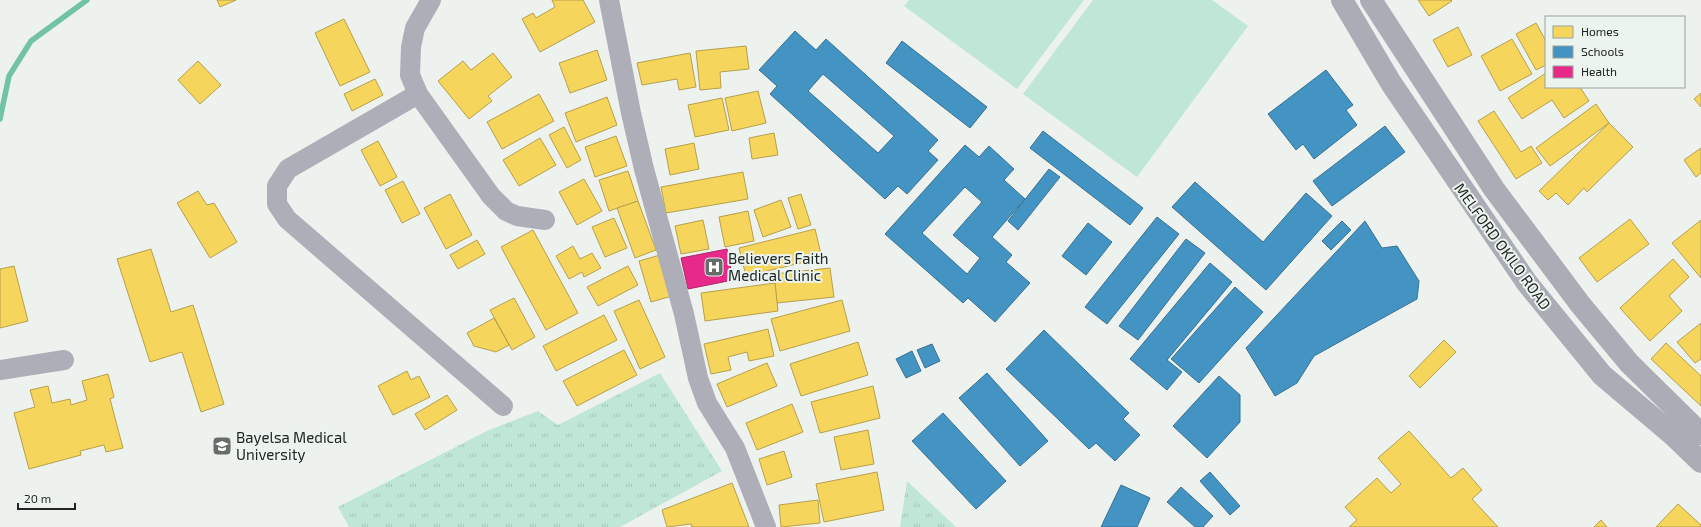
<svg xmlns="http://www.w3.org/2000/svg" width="1701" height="527" font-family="'Exo 2',sans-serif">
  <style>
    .grass { fill: url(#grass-tufts) }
    .pitch { fill: #c0e6d6 }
    .homes { fill: #f6d55c; stroke: #b6a04b }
    .schools { fill: #4393c3; stroke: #397293; fill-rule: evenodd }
    .health { fill: #e7298a; stroke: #ac286b }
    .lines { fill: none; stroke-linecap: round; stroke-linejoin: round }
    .stream { stroke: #72c2a6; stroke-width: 5.5 }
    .minor { stroke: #aeaeb8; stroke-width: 20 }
    .secondary { stroke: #acacb6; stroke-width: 22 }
    .labels { text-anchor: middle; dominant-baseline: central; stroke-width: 4; stroke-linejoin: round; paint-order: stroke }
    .street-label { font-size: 15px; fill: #212523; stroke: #ebf4ef }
    .poi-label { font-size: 15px; fill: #212523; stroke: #ebf4ef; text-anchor: start }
  </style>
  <defs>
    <pattern id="grass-tufts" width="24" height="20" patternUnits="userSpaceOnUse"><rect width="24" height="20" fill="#c0e6d6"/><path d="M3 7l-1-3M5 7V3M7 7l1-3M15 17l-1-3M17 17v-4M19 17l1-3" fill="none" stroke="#a5c5b7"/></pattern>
  </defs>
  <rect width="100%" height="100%" fill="#edf2ef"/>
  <g class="grass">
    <path d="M660,373L722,471L620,527H349L338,507L489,430L538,411L558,425Z"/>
    <path d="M907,481L956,527H900Z"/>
  </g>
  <g class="pitch">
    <path d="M909,0H1084L1017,89L904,6Z"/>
    <path d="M1093,0H1212L1248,26L1137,177L1023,94Z"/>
  </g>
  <g class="homes">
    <path d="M217,0H236L220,7Z"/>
    <path d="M552,0H583L595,22L540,52L522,19L533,13L536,18L555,7Z"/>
    <path d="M1418,0H1451L1452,1L1429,16Z"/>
    <path d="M344,19L370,72L340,86L315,33Z"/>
    <path d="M1536,23L1546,41V65L1536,70L1516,34Z"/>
    <path d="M1458,27L1472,55L1448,67L1433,40Z"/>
    <path d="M1512,39L1532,74L1500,91L1481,56Z"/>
    <path d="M746,46L749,69L720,72L721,88L700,90L696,51Z"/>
    <path d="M597,50L607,80L570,93L559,63Z"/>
    <path d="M493,53L512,77L488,96L492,101L469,119L438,81L463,61L471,70Z"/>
    <path d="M690,53L696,87L679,90L677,79L642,85L637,63Z"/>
    <path d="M198,61L221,85L200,104L178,80Z"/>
    <path d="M1546,73V87H1580L1589,101L1564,118L1552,100L1522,119L1508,98Z"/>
    <path d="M375,79L383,95L352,111L344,94Z"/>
    <path d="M758,91L766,123L732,131L725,98Z"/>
    <path d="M1701,93V107L1694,99Z"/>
    <path d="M539,94L554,121L502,149L487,122Z"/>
    <path d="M607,97L617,125L576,142L565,113Z"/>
    <path d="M722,98L729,130L695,137L688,105Z"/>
    <path d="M1596,104L1609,123L1550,166L1536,148Z"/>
    <path d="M1494,111L1521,152L1531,146L1542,163L1516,179L1478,121Z"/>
    <path d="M1609,123L1633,147L1587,192L1584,188L1568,205L1556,193L1548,200L1539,191Z"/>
    <path d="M564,127L581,160L567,168L549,135Z"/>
    <path d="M774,133L778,155L752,159L749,138Z"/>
    <path d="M616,136L627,166L595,177L585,147Z"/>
    <path d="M540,138L556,165L519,186L503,160Z"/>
    <path d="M378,141L397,177L380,186L361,150Z"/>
    <path d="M694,143L699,169L670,175L665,149Z"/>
    <path d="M1701,148V173L1696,177L1684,160Z"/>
    <path d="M628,171L638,201L609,211L599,180Z"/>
    <path d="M743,172L748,199L666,213L661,187Z"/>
    <path d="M584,179L602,211L577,225L559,192Z"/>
    <path d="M403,181L420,214L402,223L385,190Z"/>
    <path d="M198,191L207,205L214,203L237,242L210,258L177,203Z"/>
    <path d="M450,194L472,235L446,249L424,208Z"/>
    <path d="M801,194L811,225L798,229L788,198Z"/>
    <path d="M781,200L791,227L763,237L754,210Z"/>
    <path d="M638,201L656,250L635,258L617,208Z"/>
    <path d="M748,211L754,241L725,247L719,217Z"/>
    <path d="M614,218L627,248L605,257L592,227Z"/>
    <path d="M1630,219L1649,244L1597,282L1579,258Z"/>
    <path d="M703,220L709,249L681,254L675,226Z"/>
    <path d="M1701,220V278L1672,243Z"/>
    <path d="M815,229L822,258L746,276L739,248Z"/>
    <path d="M533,230L578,313L546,330L501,247Z"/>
    <path d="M477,240L485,254L458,269L450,255Z"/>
    <path d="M573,246L580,259L592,253L601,268L584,277L582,272L569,279L556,256Z"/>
    <path d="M151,249L171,312L193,305L224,404L201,412L182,352L150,362L117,259Z"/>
    <path d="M660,255L672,296L651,302L639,261Z"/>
    <path d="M1673,259L1689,277L1669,296L1682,311L1650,341L1620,308Z"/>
    <path d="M14,266L28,321L0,328V269Z"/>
    <path d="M628,266L638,285L598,306L587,287Z"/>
    <path d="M830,268L834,297L777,303L774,274Z"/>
    <path d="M775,283L778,311L705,321L701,293Z"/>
    <path d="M514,298L535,337L512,350L490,310Z"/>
    <path d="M639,300L665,357L640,369L614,311Z"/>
    <path d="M842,300L850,331L780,351L771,319Z"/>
    <path d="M604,315L617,340L556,371L543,346Z"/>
    <path d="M494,318L509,345L496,352L474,346L467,333Z"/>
    <path d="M1701,323V359L1695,363L1677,342Z"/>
    <path d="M768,329L774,356L749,361L747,352L728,357L731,370L711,374L704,344Z"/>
    <path d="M1444,340L1456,352L1420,388L1409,376Z"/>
    <path d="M858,342L868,375L801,396L790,364Z"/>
    <path d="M1666,343L1701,376V406L1651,359Z"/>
    <path d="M624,350L637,375L577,406L563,381Z"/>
    <path d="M767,363L777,386L727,407L717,384Z"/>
    <path d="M407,371L411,380L419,376L430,397L393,415L378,386Z"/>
    <path d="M108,374L114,397L110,399L123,448L106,452L104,445L80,451L81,455L29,469L14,413L35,407L30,390L48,386L52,403L70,399L71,405L87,400L82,381Z"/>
    <path d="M873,386L880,418L820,433L811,402Z"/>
    <path d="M447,395L457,410L425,430L415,414Z"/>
    <path d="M792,404L803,432L757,450L746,423Z"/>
    <path d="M868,430L874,464L841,470L834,437Z"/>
    <path d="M1409,431L1451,478L1463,468L1482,490L1472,499L1498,527H1349L1357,520L1345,507L1377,478L1391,493L1401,484L1378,458Z"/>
    <path d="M784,451L792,477L767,485L759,459Z"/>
    <path d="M877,472L884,510L824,522L816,484Z"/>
    <path d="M732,483L749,527H692L691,524L667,527L662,510Z"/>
    <path d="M818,500L820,523L781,527L779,505Z"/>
    <path d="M1678,504L1701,525V527H1656Z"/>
    <path d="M1601,520L1607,527H1594Z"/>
  </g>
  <g class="schools">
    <path d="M795,31L816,50L826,39L938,140L928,151L938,160L907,194L898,186L885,199L770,94L777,86L759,70ZM823,74L894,136L878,153L808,91Z"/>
    <path d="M902,41L987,107L970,128L886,63Z"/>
    <path d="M1326,70L1353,105L1346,110L1357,125L1314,159L1303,144L1296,150L1268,114Z"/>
    <path d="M1385,126L1405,152L1332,206L1313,181Z"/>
    <path d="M1043,131L1143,208L1130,225L1030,148Z"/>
    <path d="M965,145L979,157L989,146L1014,169L1004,180L1025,199L992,237L1012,255L1006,262L1030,283L995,322L968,298L963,303L885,234ZM965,187L982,202L953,235L980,258L967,274L922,233Z"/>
    <path d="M1049,169L1060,177L1018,230L1008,221Z"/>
    <path d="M1195,182L1263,242L1306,193L1332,216L1266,290L1172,207Z"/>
    <path d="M1157,217L1179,234L1107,324L1085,307Z"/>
    <path d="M1342,221L1351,230L1331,250L1322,241Z"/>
    <path d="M1365,221L1382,248L1397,246L1419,281L1417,299L1314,356L1297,383L1275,396L1246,348Z"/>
    <path d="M1088,223L1112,242L1086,275L1062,256Z"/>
    <path d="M1186,239L1205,253L1138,340L1119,326Z"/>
    <path d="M1210,263L1232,282L1167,360L1182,372L1167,390L1130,359Z"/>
    <path d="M1235,287L1263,312L1199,383L1171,359Z"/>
    <path d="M1044,330L1129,413L1123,419L1140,435L1115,461L1096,443L1089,449L1006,369Z"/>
    <path d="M932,344L940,361L925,368L917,350Z"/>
    <path d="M912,351L921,371L906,378L896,359Z"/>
    <path d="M987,373L1048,441L1020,466L959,398Z"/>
    <path d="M1219,376L1240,395V422L1207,458L1173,426Z"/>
    <path d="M943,413L1006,481L976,509L912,441Z"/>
    <path d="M1210,472L1240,506L1230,515L1200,481Z"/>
    <path d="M1121,485L1150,498L1137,527H1101Z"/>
    <path d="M1181,487L1213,516L1203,527H1195L1167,502Z"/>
  </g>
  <path class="health" d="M727,249L733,280L688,289L681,258Z"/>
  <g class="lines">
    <path class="stream" d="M0,119L9,76L31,41L87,0"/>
    <g class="minor">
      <path d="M431,0L415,28L411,47L410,75L418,94L491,196L506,211L517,216L545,220"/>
      <path d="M609,0L631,113L644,169L684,314L698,378L707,403L735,448L766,527"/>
      <path d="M418,94L288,169L277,186V204L287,219L503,406"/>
      <path d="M0,370L64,360"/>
    </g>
    <g class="secondary">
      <path d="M1342,0L1391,83L1527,283L1602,375L1673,435L1701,462"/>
      <path d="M1371,0L1494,189L1580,304L1629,363L1701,434"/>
    </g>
  </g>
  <defs>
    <g id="hospital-square" transform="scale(1)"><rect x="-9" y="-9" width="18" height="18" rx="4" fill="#686d6a" stroke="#ebf4ef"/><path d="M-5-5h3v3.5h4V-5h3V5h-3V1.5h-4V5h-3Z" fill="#fff"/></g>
    <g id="university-square" transform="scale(1)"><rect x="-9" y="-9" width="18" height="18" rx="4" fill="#686d6a" stroke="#ebf4ef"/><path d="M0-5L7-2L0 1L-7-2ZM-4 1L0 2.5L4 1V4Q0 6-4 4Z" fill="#fff"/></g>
  </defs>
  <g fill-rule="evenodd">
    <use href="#hospital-square" x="714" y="267"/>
    <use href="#university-square" x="222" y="446"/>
  </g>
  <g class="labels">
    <g class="street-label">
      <text transform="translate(1503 246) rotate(54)">MELFORD OKILO ROAD</text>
    </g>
    <g class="poi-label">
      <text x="728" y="258">Believers Faith<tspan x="728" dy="17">Medical Clinic</tspan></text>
      <text x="236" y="437">Bayelsa Medical<tspan x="236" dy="17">University</tspan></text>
    </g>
  </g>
  <rect x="1545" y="16" width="140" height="72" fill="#ebf4ef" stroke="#9aa19d"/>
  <rect x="1553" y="26" width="20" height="12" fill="#f6d55c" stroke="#9aa19d"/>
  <text x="1581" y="36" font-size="12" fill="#212523">Homes</text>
  <rect x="1553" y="46" width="20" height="12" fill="#4393c3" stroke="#9aa19d"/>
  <text x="1581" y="56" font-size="12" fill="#212523">Schools</text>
  <rect x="1553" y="66" width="20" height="12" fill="#e7298a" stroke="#9aa19d"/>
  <text x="1581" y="76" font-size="12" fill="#212523">Health</text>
  <path d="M18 503v6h57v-6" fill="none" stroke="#212523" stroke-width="2"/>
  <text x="24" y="503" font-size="12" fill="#212523" stroke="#ebf4ef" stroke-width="3" paint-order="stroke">20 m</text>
</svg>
